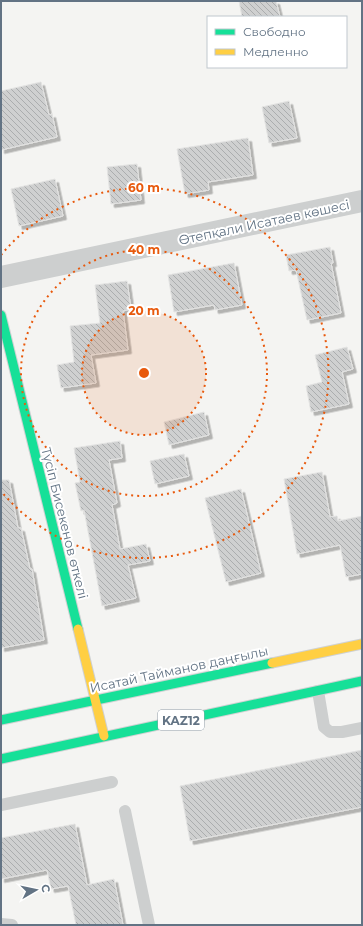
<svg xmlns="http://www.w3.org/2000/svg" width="363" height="926" font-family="Montserrat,sans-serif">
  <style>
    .building { fill: url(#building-back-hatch); stroke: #e3e3e2; filter: url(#shadow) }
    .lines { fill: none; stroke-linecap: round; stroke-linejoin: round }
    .fast-casing { stroke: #cfd1d2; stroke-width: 11 }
    .slow-casing { stroke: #cfd1d2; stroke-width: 11 }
    .lane { stroke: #cdcfcf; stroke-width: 12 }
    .street { stroke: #cdcfcf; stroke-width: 22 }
    .fast { stroke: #16e098; stroke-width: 9 }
    .slow { stroke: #ffcf43; stroke-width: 9 }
    .ring { fill: none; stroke: #e8590c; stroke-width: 2; stroke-dasharray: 2 4 }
    .labels { text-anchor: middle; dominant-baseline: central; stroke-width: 4; stroke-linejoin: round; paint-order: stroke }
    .shield { fill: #fff; stroke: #919da9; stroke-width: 1 }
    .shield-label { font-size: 12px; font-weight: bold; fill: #627384 }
    .street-label { font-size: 13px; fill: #627384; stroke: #fff }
    .centre { fill: #e8590c; stroke: #fff; stroke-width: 2 }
    .ring-label { font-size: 12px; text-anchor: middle; font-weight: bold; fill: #e8590c; stroke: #fff; stroke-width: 4; stroke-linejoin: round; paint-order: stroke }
  </style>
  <defs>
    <pattern id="building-back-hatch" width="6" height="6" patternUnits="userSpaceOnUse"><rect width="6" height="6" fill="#cfd0d0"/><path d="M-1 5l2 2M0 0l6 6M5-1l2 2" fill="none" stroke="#abadae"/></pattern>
    <filter id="shadow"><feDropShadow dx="3.5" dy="3.5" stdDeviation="0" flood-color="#0004"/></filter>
  </defs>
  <rect width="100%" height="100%" fill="#f4f4f2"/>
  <g class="building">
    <path d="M239,1H276L280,17H242Z"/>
    <path d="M41,82L49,115L52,114L57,137L1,150V91Z"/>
    <path d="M289,101L297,138L269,143L262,107Z"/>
    <path d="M248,138L253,175L208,182L209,190L185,194L177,149Z"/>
    <path d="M137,164L141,200L111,204L107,167Z"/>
    <path d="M55,179L63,216L19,226L11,189Z"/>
    <path d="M330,247L333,263H331L341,313L307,320L296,270L289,271L286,255Z"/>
    <path d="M234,263L242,305L215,310L214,305L174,312L168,275Z"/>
    <path d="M127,281L131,309L123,311L128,350L91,355L96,383L61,388L57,365L74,362L70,326L100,323L95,285Z"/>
    <path d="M347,347L353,369L342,372L349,404L311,412L306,386L322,382L315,355Z"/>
    <path d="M204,412L209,435L169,445L164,422Z"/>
    <path d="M120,441L122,458L109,460L117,503L112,505L120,549L146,544L150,561L128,565L136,598L102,606L84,510L81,511L75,483L80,482L74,448Z"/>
    <path d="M184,454L189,476L155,484L150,461Z"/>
    <path d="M322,472L330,517L337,516L338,521L362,516V574L346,577L340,545L297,554L284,479Z"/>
    <path d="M1,480H9L18,528H21L30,569H32L44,640L1,648Z"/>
    <path d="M241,489L261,573L226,582L205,498Z"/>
    <path d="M362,750V807L190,841L180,786Z"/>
    <path d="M75,824L87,885L114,879L123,925H76L68,886L51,889L47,870L1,879V838Z"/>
  </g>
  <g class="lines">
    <g class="fast-casing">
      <g id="fast">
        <path d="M1,315L78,629"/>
        <path d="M1,720L272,663"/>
        <path d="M1,759L362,681"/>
      </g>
    </g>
    <g class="slow-casing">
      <g id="slow">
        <path d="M78,629L104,736"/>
        <path d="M272,663L362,644"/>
      </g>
    </g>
    <g class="lane">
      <path d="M318,691L324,727L330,732H342L362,728"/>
      <path d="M1,805L112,782"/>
      <path d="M125,811L149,925"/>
      <path d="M1,924L12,925"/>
    </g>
    <path class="street" d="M1,277L362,201"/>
    <use href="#fast" class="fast"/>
    <use href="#slow" class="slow"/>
  </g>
  <circle cx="144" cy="373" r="62" fill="#e8590c" fill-opacity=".12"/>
  <g class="ring">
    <circle cx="144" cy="373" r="62"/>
    <circle cx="144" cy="373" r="123"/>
    <path d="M1 255A185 185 0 1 1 1 491"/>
  </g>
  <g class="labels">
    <rect class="shield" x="158" y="710" width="46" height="20" rx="3"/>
    <g class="shield-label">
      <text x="181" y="720">KAZ12</text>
    </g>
    <g class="street-label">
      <text transform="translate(264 222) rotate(-12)">Өтепқали Исатаев көшесі</text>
      <text transform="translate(65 523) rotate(76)">Түсіп Бисекенов өткелі</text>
      <text transform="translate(179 669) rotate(-12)">Исатай Тайманов даңғылы</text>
    </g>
  </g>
  <circle cx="144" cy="373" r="6" class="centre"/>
  <g class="ring-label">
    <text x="144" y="192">60 m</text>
    <text x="144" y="254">40 m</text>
    <text x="144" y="315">20 m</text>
  </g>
  <rect width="363" height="926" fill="none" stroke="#627384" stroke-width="4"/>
  <rect x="207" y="16" width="140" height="52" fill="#ffffff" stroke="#c0c7ce"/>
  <rect x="215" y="29" width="20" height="6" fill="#16e098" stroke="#c0c7ce"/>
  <text x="243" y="36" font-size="12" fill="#627384">Свободно</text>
  <rect x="215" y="49" width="20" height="6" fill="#ffcf43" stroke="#c0c7ce"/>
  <text x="243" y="56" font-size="12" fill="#627384">Медленно</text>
  <g transform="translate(36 890) rotate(81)" stroke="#ffffff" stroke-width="3" paint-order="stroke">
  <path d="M0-3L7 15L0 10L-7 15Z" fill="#627384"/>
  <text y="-6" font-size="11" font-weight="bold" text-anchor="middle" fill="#627384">С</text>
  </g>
</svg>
